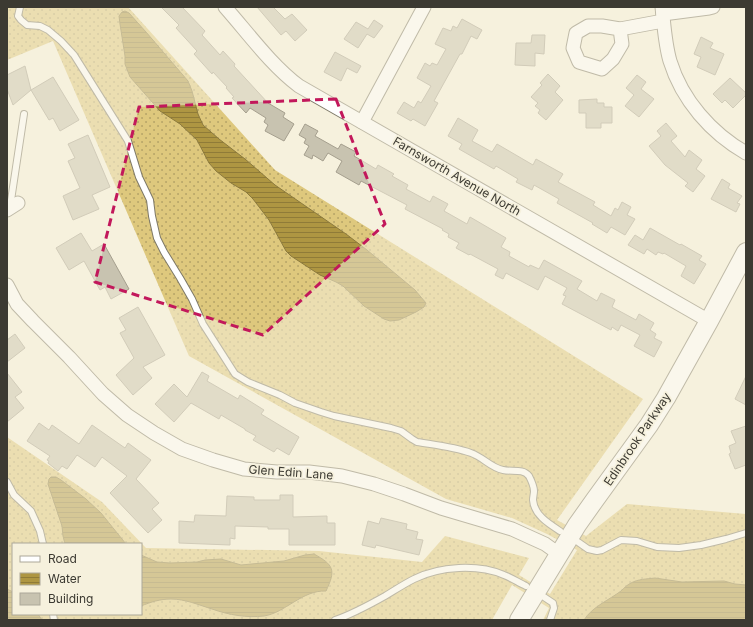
<svg xmlns="http://www.w3.org/2000/svg" width="753" height="627" font-family="Inter,sans-serif">
  <style>
    .grass { fill: url(#grass-dots); fill-rule: evenodd }
    .water { fill: url(#water-rules); stroke: #8c7a3d }
    .building { fill: #c8c3b0; stroke: #a59f8e }
    .lines { fill: none; stroke-linecap: round; stroke-linejoin: round }
    .lane-casing { stroke: #7e7968; stroke-width: 8 }
    .street-casing { stroke: #7e7968; stroke-width: 15 }
    .secondary-casing { stroke: #7e7968; stroke-width: 20 }
    .lane { stroke: #fff; stroke-width: 6 }
    .street { stroke: #fff; stroke-width: 13 }
    .secondary { stroke: #fff; stroke-width: 18 }
    .marked { fill: none; stroke: #c2185b; stroke-width: 3; stroke-dasharray: 8 5; stroke-linejoin: round }
    .labels { text-anchor: middle; dominant-baseline: central; stroke-width: 3.5; stroke-linejoin: round; paint-order: stroke }
    .street-label { font-size: 12px; fill: #3c3a32; stroke: #f6f1dd }
  </style>
  <defs>
    <pattern id="grass-dots" width="8" height="8" patternUnits="userSpaceOnUse"><rect width="8" height="8" fill="#dec87d"/><path d="M2 2h.1M6 6h.1" fill="none" stroke="#b5a367" stroke-width="1.8" stroke-linecap="round"/></pattern>
    <pattern id="water-rules" width="6" height="5" patternUnits="userSpaceOnUse"><rect width="6" height="5" fill="#ae9642"/><path d="M0 2.5h6" fill="none" stroke="#8f7b38"/></pattern>
  </defs>
  <rect width="100%" height="100%" fill="#f6f1dd"/>
  <path class="grass" d="M7,7H128L275,170L643,399L557,520L586,536L627,504L746,514V620H543L549,608L512,585L492,620H7V437L102,502L146,548L319,551L422,562L445,536L529,558L519,575L550,594L577,550L547,534L512,518L446,499L189,356L53,41L7,60ZM13,544H141V614H13Z"/>
  <g class="water">
    <path d="M125,11L129,13L146,32L188,81L192,91L198,114L203,125L219,139L245,159L275,185L346,234L367,250L415,290L426,303L424,307L416,312L399,320L390,321L384,319L364,306L343,286L336,282L320,275L291,256L286,251L269,220L253,199L246,192L231,183L216,171L209,163L197,140L180,124L160,111L130,77L125,64V56L120,24L119,16L122,12Z"/>
    <path d="M51,477H56L61,480L86,499L101,513L126,544H65L63,536L62,526L48,484L49,479Z"/>
    <path d="M314,554C334,565 336,570 326,591C302,590 285,613 264,616C247,618 229,615 212,609C199,605 185,599 171,599C160,599 151,602 141,606V555L157,562L170,563L197,562L205,560L221,559L241,565L284,561L305,555Z"/>
    <path d="M655,578L682,582L724,581L735,584L746,585V620H584C592,607 609,600 621,591C624,588 627,585 631,583C638,579 647,579 655,578Z"/>
    <path d="M7,589L13,592V614H38L42,620H7Z"/>
  </g>
  <g class="building">
    <path d="M161,7H182L205,31L202,35L220,55L223,51L235,64L234,66L268,103L285,113L283,117L294,124L284,141L265,131L268,125L264,122L266,118L250,108L246,113L232,98L234,97L226,88L227,87L213,72L212,74L194,54L197,51L176,28L179,25Z"/>
    <path d="M257,7H273L285,19L292,14L307,30L295,41L286,31L281,35Z"/>
    <path d="M462,19L482,30L477,39L471,36L462,54H460L434,101L438,103L425,126L413,119L411,121L397,113L404,102L414,108L418,101L421,103L431,86L417,78L425,63L430,66L432,63L437,65L446,49L435,44L443,28L451,31L453,26L457,28Z"/>
    <path d="M374,20L383,26L374,38L367,34L358,48L344,39L356,22L368,29Z"/>
    <path d="M532,35H545L544,54L535,53V66L515,65L516,43H531Z"/>
    <path d="M701,37L713,43L710,48L724,54L715,75L697,67L701,57L694,54Z"/>
    <path d="M335,52L361,66L357,73L347,68L341,81L324,72Z"/>
    <path d="M25,66L31,90L13,105L7,89V75Z"/>
    <path d="M548,74L560,86L555,92L563,100L546,120L538,113L540,110L535,106L538,103L531,97L542,85L540,83Z"/>
    <path d="M637,75L646,82L641,89L654,99L639,117L625,106L634,95L626,88Z"/>
    <path d="M53,77L79,120L60,131L53,118L49,120L31,90Z"/>
    <path d="M730,78L746,93V95L733,108L725,100L722,103L713,94Z"/>
    <path d="M597,99V103H604V107H612V123H601V128H586V113H579V100Z"/>
    <path d="M458,118L478,130L472,141L492,152L497,144L533,165L536,159L563,174L558,182L595,202L593,205L611,216L615,208L618,210L622,202L631,207L627,215L635,219L625,235L611,227L607,233L592,224L593,223L557,203L559,199L534,185L532,190L516,182L518,179L496,166L494,169L459,149L462,144L448,136Z"/>
    <path d="M666,123L677,136L671,141L685,157L689,150L702,160L696,169L705,176L693,192L685,186L688,183L665,165L649,146L661,136L657,131Z"/>
    <path d="M305,124L318,131L315,136L338,149L341,144L356,152L354,156L376,169L378,165L394,174L392,176L408,185L406,189L430,202L433,196L448,204L444,211L467,224L470,217L506,238L501,247L510,252L509,256L529,267L530,265L539,269L544,260L582,281L577,289L597,301L601,293L615,300L612,307L636,320L639,314L654,323L650,330L656,334L654,338L662,342L654,357L634,346L640,335L621,325L618,331L612,327L611,330L562,304L566,296L563,295L567,288L545,276L538,290L506,273L503,279L495,275L498,269L470,254L469,255L456,248L459,243L448,237L449,234L442,230L443,229L405,209L407,205L361,181L359,185L336,172L342,161L328,153L323,161L313,155L312,159L304,155L309,146L304,143L306,139L299,135Z"/>
    <path d="M88,135L110,187L92,195L99,209L73,220L63,196L80,188L68,161L75,158L68,144Z"/>
    <path d="M722,179L730,184L728,188L742,196L737,203L740,204L736,212L711,199Z"/>
    <path d="M650,228L680,245L681,244L702,256L699,260L706,264L694,284L681,276L686,266L664,253L663,254L658,252L656,255L647,249L644,254L628,245L635,235L643,240Z"/>
    <path d="M81,233L92,251L104,244L129,289L111,299L105,287L100,290L84,261L69,270L56,248Z"/>
    <path d="M138,307L165,355L143,367L152,378L133,395L116,375L134,358L120,333L126,330L119,318Z"/>
    <path d="M15,334L25,348L7,362V340Z"/>
    <path d="M202,372L209,376L207,381L238,399L240,395L264,410L261,414L299,437L289,455L277,448L274,452L253,440L256,436L245,430V429L221,415L219,419L191,403L174,422L155,404L174,384L187,397Z"/>
    <path d="M7,373L22,392L15,397L24,408L7,422Z"/>
    <path d="M746,376V405L735,399Z"/>
    <path d="M39,423L49,430L52,425L79,444L92,425L125,448L128,443L151,460L136,479L159,503L152,509L162,520L148,533L110,493L127,476L102,457L95,467L77,455L67,469L62,466L58,471L48,463L49,461L47,460L50,456L27,441Z"/>
    <path d="M746,426V465L735,469L729,454L731,453L729,446L736,443L731,431Z"/>
    <path d="M280,495H293V517L327,516V523H335V545H289V529H268V527L235,526V539L230,538V545L179,543V521L194,522L195,515L226,516L227,496L254,497V500H280Z"/>
    <path d="M381,518L407,524L406,529L418,532L416,539L423,540L419,555L376,545L375,548L362,545L368,521L379,524Z"/>
  </g>
  <g class="lines">
    <g class="lane-casing">
      <g id="lane">
        <path d="M20,7L18,16L21,20L27,25L40,26L48,30L61,41L74,55L128,141L139,177L150,200L152,216L157,238L164,252L180,278L192,299L203,324L235,374L248,382L280,395L295,403L321,412L334,416L391,428L401,431L412,439L417,442C435,445 454,447 471,453C483,457 491,468 503,470C512,472 523,468 529,476C531,480 534,486 534,491C534,494 533,497 533,500C534,515 549,524 560,531"/>
        <path d="M10,207L24,114"/>
        <path d="M7,482L14,495L31,511L40,531L43,544"/>
        <path d="M578,542L588,549L597,551L602,550L621,540L637,541L657,547L679,548L701,545L726,539L746,533"/>
        <path d="M544,597L553,603L554,608L550,620"/>
        <path d="M53,614L54,620"/>
        <path d="M335,620C353,614 369,605 385,596C395,590 404,584 414,579C440,566 478,564 504,575C512,578 519,583 526,586"/>
      </g>
    </g>
    <g class="street-casing">
      <g id="street">
        <path d="M225,7C248,33 271,65 299,86L709,321"/>
        <path d="M662,7C664,25 665,44 670,61C682,100 711,133 746,153"/>
        <path d="M663,14L709,8L713,7"/>
        <path d="M620,29L622,44L613,59L602,69L579,62L573,48L576,33L588,26H602L620,29L663,21"/>
        <path d="M362,122L424,7"/>
        <path d="M7,210L18,203"/>
        <path d="M7,285L17,304L33,321L69,357L103,394L127,415L154,433L182,449L213,460L244,469L277,472H309L342,476L374,484L404,494L441,508L512,529L545,544L559,554"/>
      </g>
    </g>
    <g class="secondary-casing">
      <path id="secondary" d="M519,620L577,525L594,501L649,425L666,398L709,321L746,252"/>
    </g>
    <use href="#lane" class="lane"/>
    <use href="#street" class="street"/>
    <use href="#secondary" class="secondary"/>
  </g>
  <path d="M0 0H753V627H0ZM336,99L385,224L263,335L95,282L139,107Z" fill="#f6f1dd" fill-opacity=".55" fill-rule="evenodd"/>
  <path class="marked" d="M336,99L385,224L263,335L95,282L139,107Z"/>
  <g class="labels">
    <g class="street-label">
      <text transform="translate(457 176) rotate(30)">Farnsworth Avenue North</text>
      <text transform="translate(637 439) rotate(-56)">Edinbrook Parkway</text>
      <text transform="translate(291 472) rotate(4)">Glen Edin Lane</text>
    </g>
  </g>
  <rect width="753" height="627" fill="none" stroke="#3c3a32" stroke-width="16"/>
  <rect x="12" y="543" width="130" height="72" fill="#f6f1dd" stroke="#aca899"/>
  <rect x="20" y="556" width="20" height="6" fill="#ffffff" stroke="#aca899"/>
  <text x="48" y="563" font-size="12" fill="#3c3a32">Road</text>
  <rect x="20" y="573" width="20" height="12" fill="url(#water-rules)" stroke="#aca899"/>
  <text x="48" y="583" font-size="12" fill="#3c3a32">Water</text>
  <rect x="20" y="593" width="20" height="12" fill="#c8c3b0" stroke="#aca899"/>
  <text x="48" y="603" font-size="12" fill="#3c3a32">Building</text>
</svg>
